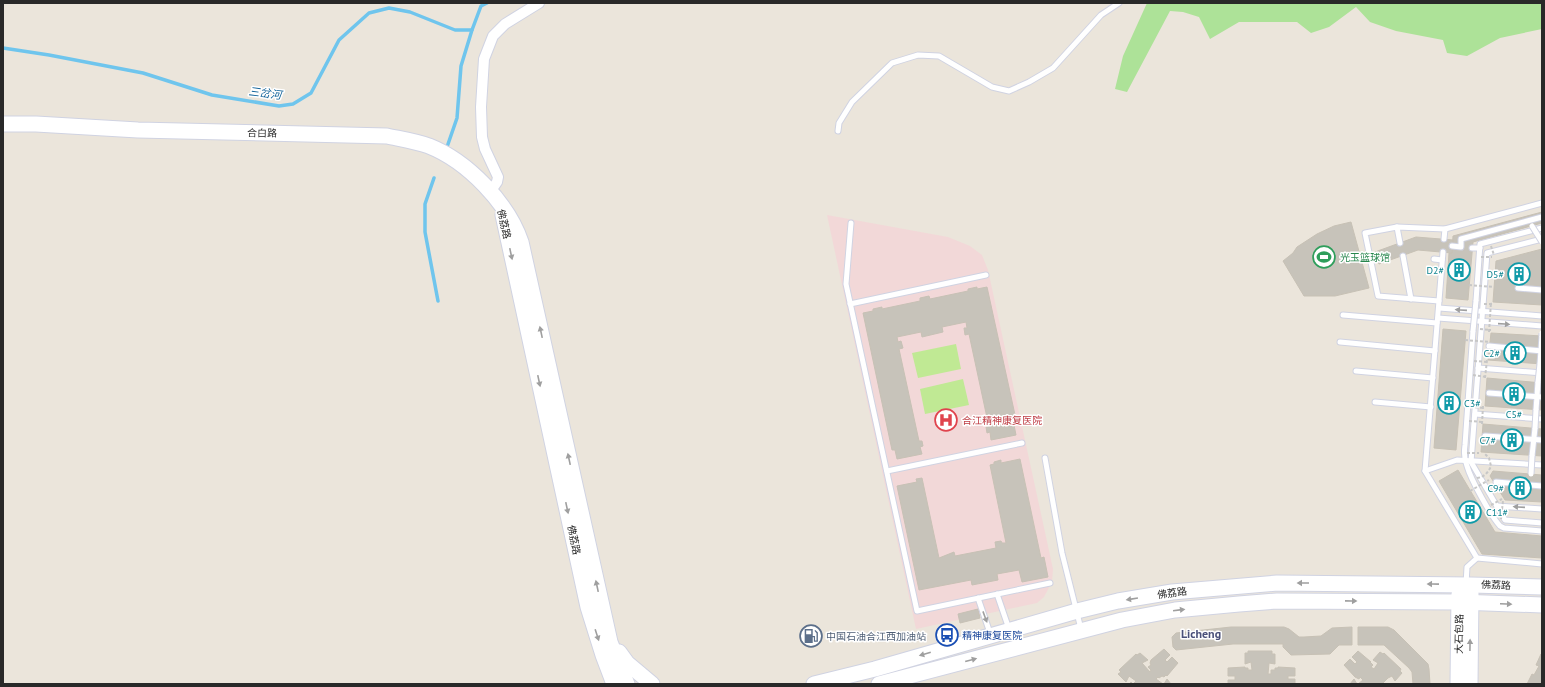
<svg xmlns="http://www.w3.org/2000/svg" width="1545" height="687" font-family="'PT Sans','Noto Sans SC',sans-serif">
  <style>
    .medical { fill: #f2d8d8 }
    .green { fill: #ade298 }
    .pitch { fill: #c0e994 }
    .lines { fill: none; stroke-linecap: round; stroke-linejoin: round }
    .stream { stroke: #6fc5ed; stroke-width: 3.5 }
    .building { fill: #c7c3ba; stroke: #c7c1b5 }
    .lane-casing { stroke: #d0d3e2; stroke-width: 7 }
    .street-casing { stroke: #d0d3e2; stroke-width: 12 }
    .secondary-casing { stroke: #d0d3e2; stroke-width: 17 }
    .lane { stroke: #fff; stroke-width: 5 }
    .street { stroke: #fff; stroke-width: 10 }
    .secondary { stroke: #fff; stroke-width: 15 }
    .lane-bridge-casing { stroke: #d0d3e2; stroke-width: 7; stroke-linecap: butt }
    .path-bridge { stroke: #c7c7c7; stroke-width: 2; stroke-dasharray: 3 2; stroke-linecap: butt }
    .lane-bridge { stroke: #fff; stroke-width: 5 }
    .oneway { fill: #9f9f9f }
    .labels { text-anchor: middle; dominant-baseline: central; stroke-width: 3; stroke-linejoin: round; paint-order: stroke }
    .street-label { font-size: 10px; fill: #292929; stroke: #fff }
    .leisure-label { font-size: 10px; fill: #27864d; stroke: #fff; text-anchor: start }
    .culture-label { font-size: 10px; fill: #0d838f; stroke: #fff; text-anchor: end }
    .health-label { font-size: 10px; fill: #be3a42; stroke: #fff; text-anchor: start }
    .transit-label { font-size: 10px; fill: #164399; stroke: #fff; text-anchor: start }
    .service-label { font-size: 10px; fill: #4e5e75; stroke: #fff; text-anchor: start }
    .water-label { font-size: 11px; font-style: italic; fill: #0f6198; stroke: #fff }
    .quarter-label { font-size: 12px; font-weight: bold; fill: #4a5079; stroke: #fff }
  </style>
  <rect width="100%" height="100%" fill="#ebe5db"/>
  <path class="medical" d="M827,215L948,237L970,246L982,255L988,270L1053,569L1052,582L1044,597L1037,603L916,629Z"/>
  <path class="green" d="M1147,3H1542V29L1500,38L1467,56L1447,53L1443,40L1396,31L1370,22L1356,7L1329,27L1311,33L1297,22H1239L1210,39L1199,17L1183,12L1170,11L1127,92L1115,89L1123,56Z"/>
  <g class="pitch">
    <path d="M956,344L961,369L918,378L912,353Z"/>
    <path d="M963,379L969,405L925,414L920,389Z"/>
  </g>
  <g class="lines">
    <g class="stream">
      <path d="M3,48L49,55L143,73L212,95L279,106L293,104L311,93L339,40L369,13L389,8L410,12L455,30H472L481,6L487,3"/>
      <path d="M447,147L457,118L461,66L472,30"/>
      <path d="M434,178L425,204V232L438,301"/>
    </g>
  </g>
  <g class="building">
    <path d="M1542,212V223L1473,242L1468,300L1446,298L1449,253H1452L1453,236Z"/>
    <path d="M1351,222L1369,288L1335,296H1304L1283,261L1293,253L1297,247L1317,234L1334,226Z"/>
    <path d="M1416,237L1453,240L1452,253L1418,250L1379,264L1375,252Z"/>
    <path d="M1542,249V305L1493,302L1496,261Z"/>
    <path d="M977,287V289L987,287L1017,424L1014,425L1016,435L991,440L990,432L987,433L986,427H989L969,334L965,335L964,328H967L966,322L942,327L943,332L922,337L921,332L897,337L898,342L901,341L903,348L899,349L919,441H922L923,446L920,447L922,454L897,459L895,450H892L863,313L873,311V309L882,307V309L920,301V298L929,296L930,299L968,291V289Z"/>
    <path d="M1443,329L1466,331L1456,450L1434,448Z"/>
    <path d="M1491,333L1542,336V364L1488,360Z"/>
    <path d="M1487,378L1542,383V410L1485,406Z"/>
    <path d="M1483,424L1542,429V456L1481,452Z"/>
    <path d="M1020,459L1041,558L1044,557L1048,577L1022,582L1019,570L997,574L998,580L972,585L971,580L919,590L897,486L917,482L916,479L922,478L939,558L954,552L955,556L996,548L995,542L1001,541L1002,543H1006L990,465L994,464V462L1001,460V463Z"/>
    <path d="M1458,470L1495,532L1542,536V558L1482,554L1439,481Z"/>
    <path d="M1493,471L1542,475V502L1505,500L1490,476Z"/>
    <path d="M978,609L980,618L960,623L958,614Z"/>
    <path d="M1231,627H1284L1289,629L1299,637H1304L1321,636L1332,628L1352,627V645H1339L1330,654L1291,655L1283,647V644H1233L1176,650L1173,647L1172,637L1176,633Z"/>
    <path d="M1358,627H1388L1394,630L1428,664L1429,669L1430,684H1413L1412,672L1409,668L1384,645H1358Z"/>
    <path d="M1164,649L1170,655L1165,660L1167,662L1172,657L1178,663L1167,676L1166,675L1164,677L1162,676L1159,678L1158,677L1156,679L1163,684H1129L1131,682L1133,684L1136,681L1129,676L1126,682L1118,674L1121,672L1119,670L1136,654L1137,655L1140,653L1148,660L1142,663L1150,672L1151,670L1148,667L1151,665L1150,663L1151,660Z"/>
    <path d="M1248,651H1272V654H1275V664L1269,663L1268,674H1271V670H1275V668H1278V667L1295,668V676H1288V679H1295V684H1228V680H1235V676H1228V668L1245,667V668H1248V670H1252L1251,662L1245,664V653H1248Z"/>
    <path d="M1358,651L1371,662H1370L1373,665L1371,667L1374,669L1378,663L1373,660L1380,652L1383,654L1384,653L1401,669L1400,671L1402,673L1395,681L1392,676L1388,678L1383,683L1384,684H1358L1363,680L1360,677L1359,679L1355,677L1344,665L1350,659L1355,664L1357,662L1352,657Z"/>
    <path d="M1541,654L1542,684H1527L1532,674L1534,675L1539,666L1536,665Z"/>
    <path d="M1167,679L1171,684H1164Z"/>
    <path d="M1354,679L1357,684H1350Z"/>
  </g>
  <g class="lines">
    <g class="lane-casing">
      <g id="lane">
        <path d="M838,131L839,123L852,102L892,63L918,55L939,56L992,87L1009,91L1029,82L1053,68L1101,15L1119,3"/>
        <path d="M851,223L846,284L917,611L1050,583"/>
        <path d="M1397,227L1400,243"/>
        <path d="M1444,239L1445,229"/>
        <path d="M1542,239L1487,253L1471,462L1505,520L1542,523"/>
        <path d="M1452,246L1461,247V239L1542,217"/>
        <path d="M1472,248H1480"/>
        <path d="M1443,252L1425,471L1477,558L1467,567L1466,584"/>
        <path d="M1403,256L1411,299"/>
        <path d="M1434,259L1442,260"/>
        <path d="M1371,261L1377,259"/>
        <path d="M1518,288L1542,290"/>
        <path d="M1439,301L1378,296L1365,233L1397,227L1445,229L1542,203"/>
        <path d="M1476,301L1480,244L1542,228"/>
        <path d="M850,304L986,275"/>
        <path d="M1439,308L1542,316"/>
        <path d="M1343,315L1437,323"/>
        <path d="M1438,318L1542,326"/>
        <path d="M1473,331L1465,445C1464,452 1464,459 1467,466C1471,480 1491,516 1500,526L1504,528L1542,531"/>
        <path d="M1340,342L1435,351"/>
        <path d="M1489,346L1542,351"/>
        <path d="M1540,364L1542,336"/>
        <path d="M1478,368L1542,373"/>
        <path d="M1356,371L1433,378"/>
        <path d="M1489,393L1542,397"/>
        <path d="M1375,402L1431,407"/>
        <path d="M1536,410L1538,382"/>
        <path d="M1475,414L1542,419"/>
        <path d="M1485,436L1542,440"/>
        <path d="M1532,456L1535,428"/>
        <path d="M1045,458L1062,553L1081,629"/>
        <path d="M887,471L1022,443"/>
        <path d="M1425,471L1457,460L1542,465"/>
        <path d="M1496,482L1542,486"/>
        <path d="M1497,506L1542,509"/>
        <path d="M1477,558L1542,564"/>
        <path d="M997,594L1009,629"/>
        <path d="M978,598L990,633"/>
      </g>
    </g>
    <g class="street-casing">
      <path id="street" d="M490,192L497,182L498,177L485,149L482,137L481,107L484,59L493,36L505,24L539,3"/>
    </g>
    <g class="secondary-casing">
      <g id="secondary">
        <path d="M3,124H36L138,130L387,136C401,139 415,141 429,146C467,161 508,203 521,242L610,642L627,684"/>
        <path d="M503,215L588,607L603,655L614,684"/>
        <path d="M619,652L627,663L652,684"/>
        <path d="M814,684L875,669L1077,611L1118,601L1172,592L1277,583L1471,585L1542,587"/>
        <path d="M879,684L1122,620L1175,610L1239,604L1277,601L1459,602L1542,605"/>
        <path d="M1458,684L1459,594"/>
        <path d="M1470,684L1471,593"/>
      </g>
    </g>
    <use href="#lane" class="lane"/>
    <use href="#street" class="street"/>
    <use href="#secondary" class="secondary"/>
    <g class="lane-bridge-casing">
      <g id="lane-bridge">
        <path d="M1532,226L1542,242"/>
        <path d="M1473,331L1476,301"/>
        <path d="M1542,336V333"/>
        <path d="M1538,382L1540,364"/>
        <path d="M1535,428L1536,410"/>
        <path d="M1531,474L1532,456"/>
      </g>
    </g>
    <g class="path-bridge">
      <path d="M1491,246L1494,255"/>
      <path d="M1481,257H1492"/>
      <path d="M1469,285L1494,287"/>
      <path d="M1484,304H1493"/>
      <path d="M1480,329L1491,330"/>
      <path d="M1489,332L1491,302"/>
      <path d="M1465,340L1490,342"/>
      <path d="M1474,361L1488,362"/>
      <path d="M1473,375L1487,377"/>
      <path d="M1485,378L1487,360"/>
      <path d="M1470,407L1485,408"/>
      <path d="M1469,421L1483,422"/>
      <path d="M1482,424L1483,406"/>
      <path d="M1467,453H1479"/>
      <path d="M1477,478C1484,477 1488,473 1491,466L1489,458L1485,454"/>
      <path d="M1470,491L1489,480"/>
      <path d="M1491,505L1502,499"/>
      <path d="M1501,519L1503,501"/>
    </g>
    <use href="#lane-bridge" class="lane-bridge"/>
  </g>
  <defs><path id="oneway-solid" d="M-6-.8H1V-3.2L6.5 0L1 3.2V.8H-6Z"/></defs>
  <g class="oneway">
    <use href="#oneway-solid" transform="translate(511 254) rotate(78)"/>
    <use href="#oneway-solid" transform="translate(1461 310) rotate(-176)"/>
    <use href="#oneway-solid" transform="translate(1504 324) rotate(4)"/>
    <use href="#oneway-solid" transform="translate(541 332) rotate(-102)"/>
    <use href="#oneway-solid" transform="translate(539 381) rotate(78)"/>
    <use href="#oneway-solid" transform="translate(569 459) rotate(-102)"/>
    <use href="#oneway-solid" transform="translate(1519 507) rotate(-176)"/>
    <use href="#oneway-solid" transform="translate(567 508) rotate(78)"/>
    <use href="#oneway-solid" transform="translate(1303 583) rotate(-180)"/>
    <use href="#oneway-solid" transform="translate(1433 584) rotate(-179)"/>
    <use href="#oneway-solid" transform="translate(597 586) rotate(-102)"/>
    <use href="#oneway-solid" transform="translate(1132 599) rotate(171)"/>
    <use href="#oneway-solid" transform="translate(1351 601) rotate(1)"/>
    <use href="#oneway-solid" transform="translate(1506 604) rotate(2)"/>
    <use href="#oneway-solid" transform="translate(1179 610) rotate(-7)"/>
    <use href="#oneway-solid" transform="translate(985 617) rotate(70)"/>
    <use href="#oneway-solid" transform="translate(597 635) rotate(72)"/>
    <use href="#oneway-solid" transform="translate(1470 645) rotate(-89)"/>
    <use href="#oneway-solid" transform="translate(925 654) rotate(164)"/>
    <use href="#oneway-solid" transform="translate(971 660) rotate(-15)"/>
  </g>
  <defs>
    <g id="stadium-ring" transform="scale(1.15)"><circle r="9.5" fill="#fff" stroke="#2e9e5b" stroke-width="1.5"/><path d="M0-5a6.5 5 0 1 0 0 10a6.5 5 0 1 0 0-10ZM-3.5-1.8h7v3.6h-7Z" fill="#2e9e5b"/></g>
    <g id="building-ring" transform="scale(1.15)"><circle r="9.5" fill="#fff" stroke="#0f9aa8" stroke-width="1.5"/><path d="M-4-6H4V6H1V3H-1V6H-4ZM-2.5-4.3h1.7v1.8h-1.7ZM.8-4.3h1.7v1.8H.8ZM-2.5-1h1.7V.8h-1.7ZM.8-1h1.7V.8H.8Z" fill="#0f9aa8"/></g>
    <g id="hospital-ring" transform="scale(1.15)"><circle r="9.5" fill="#fff" stroke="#e0444e" stroke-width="1.5"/><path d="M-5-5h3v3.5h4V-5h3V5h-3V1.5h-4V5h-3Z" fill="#e0444e"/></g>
    <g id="bus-ring" transform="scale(1.15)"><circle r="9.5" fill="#fff" stroke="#1a4fb4" stroke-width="1.5"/><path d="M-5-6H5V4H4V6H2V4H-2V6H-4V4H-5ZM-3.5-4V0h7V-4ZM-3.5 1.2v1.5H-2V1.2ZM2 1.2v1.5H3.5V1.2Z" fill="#1a4fb4"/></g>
    <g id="fuel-ring" transform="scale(1.15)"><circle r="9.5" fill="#fff" stroke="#5c6f8a" stroke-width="1.5"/><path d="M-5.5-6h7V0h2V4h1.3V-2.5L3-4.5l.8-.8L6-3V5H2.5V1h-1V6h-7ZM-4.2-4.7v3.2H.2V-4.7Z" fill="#5c6f8a"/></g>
  </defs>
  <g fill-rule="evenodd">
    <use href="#stadium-ring" x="1324" y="257"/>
    <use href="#building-ring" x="1459" y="270"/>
    <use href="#building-ring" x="1519" y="274"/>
    <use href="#building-ring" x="1515" y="353"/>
    <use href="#building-ring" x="1514" y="394"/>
    <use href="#building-ring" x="1449" y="403"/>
    <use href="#hospital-ring" x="946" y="420"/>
    <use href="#building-ring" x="1512" y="440"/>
    <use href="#building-ring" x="1520" y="488"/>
    <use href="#building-ring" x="1470" y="512"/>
    <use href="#bus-ring" x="947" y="635"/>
    <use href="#fuel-ring" x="811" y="636"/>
  </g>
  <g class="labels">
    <g class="street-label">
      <text transform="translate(262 133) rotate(1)">合白路</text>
      <text transform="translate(504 224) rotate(77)">佛荔路</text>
      <text transform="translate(574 540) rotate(78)">佛荔路</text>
      <text transform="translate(1496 585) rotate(2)">佛荔路</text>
      <text transform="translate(1172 593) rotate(-8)">佛荔路</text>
      <text transform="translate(1459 634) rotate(-89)">大石包路</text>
    </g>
    <g class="leisure-label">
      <text x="1340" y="257">光玉篮球馆</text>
    </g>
    <g class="culture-label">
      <text x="1444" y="270">D2#</text>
      <text x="1504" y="274">D5#</text>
      <text x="1500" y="353">C2#</text>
      <text x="1464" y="403" text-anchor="start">C3#</text>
      <text x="1514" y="414" text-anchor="middle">C5#</text>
      <text x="1496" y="440">C7#</text>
      <text x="1504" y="488">C9#</text>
      <text x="1486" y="512" text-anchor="start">C11#</text>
    </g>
    <g class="health-label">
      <text x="962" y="420">合江精神康复医院</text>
    </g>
    <g class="transit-label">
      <text x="962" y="635">精神康复医院</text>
    </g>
    <g class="service-label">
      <text x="826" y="636">中国石油合江西加油站</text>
    </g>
    <g class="water-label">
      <text transform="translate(265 93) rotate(7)">三岔河</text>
    </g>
    <g class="quarter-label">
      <text x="1201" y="633">Licheng</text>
    </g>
  </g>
  <rect width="1545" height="687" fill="none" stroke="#292929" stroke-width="8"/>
</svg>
